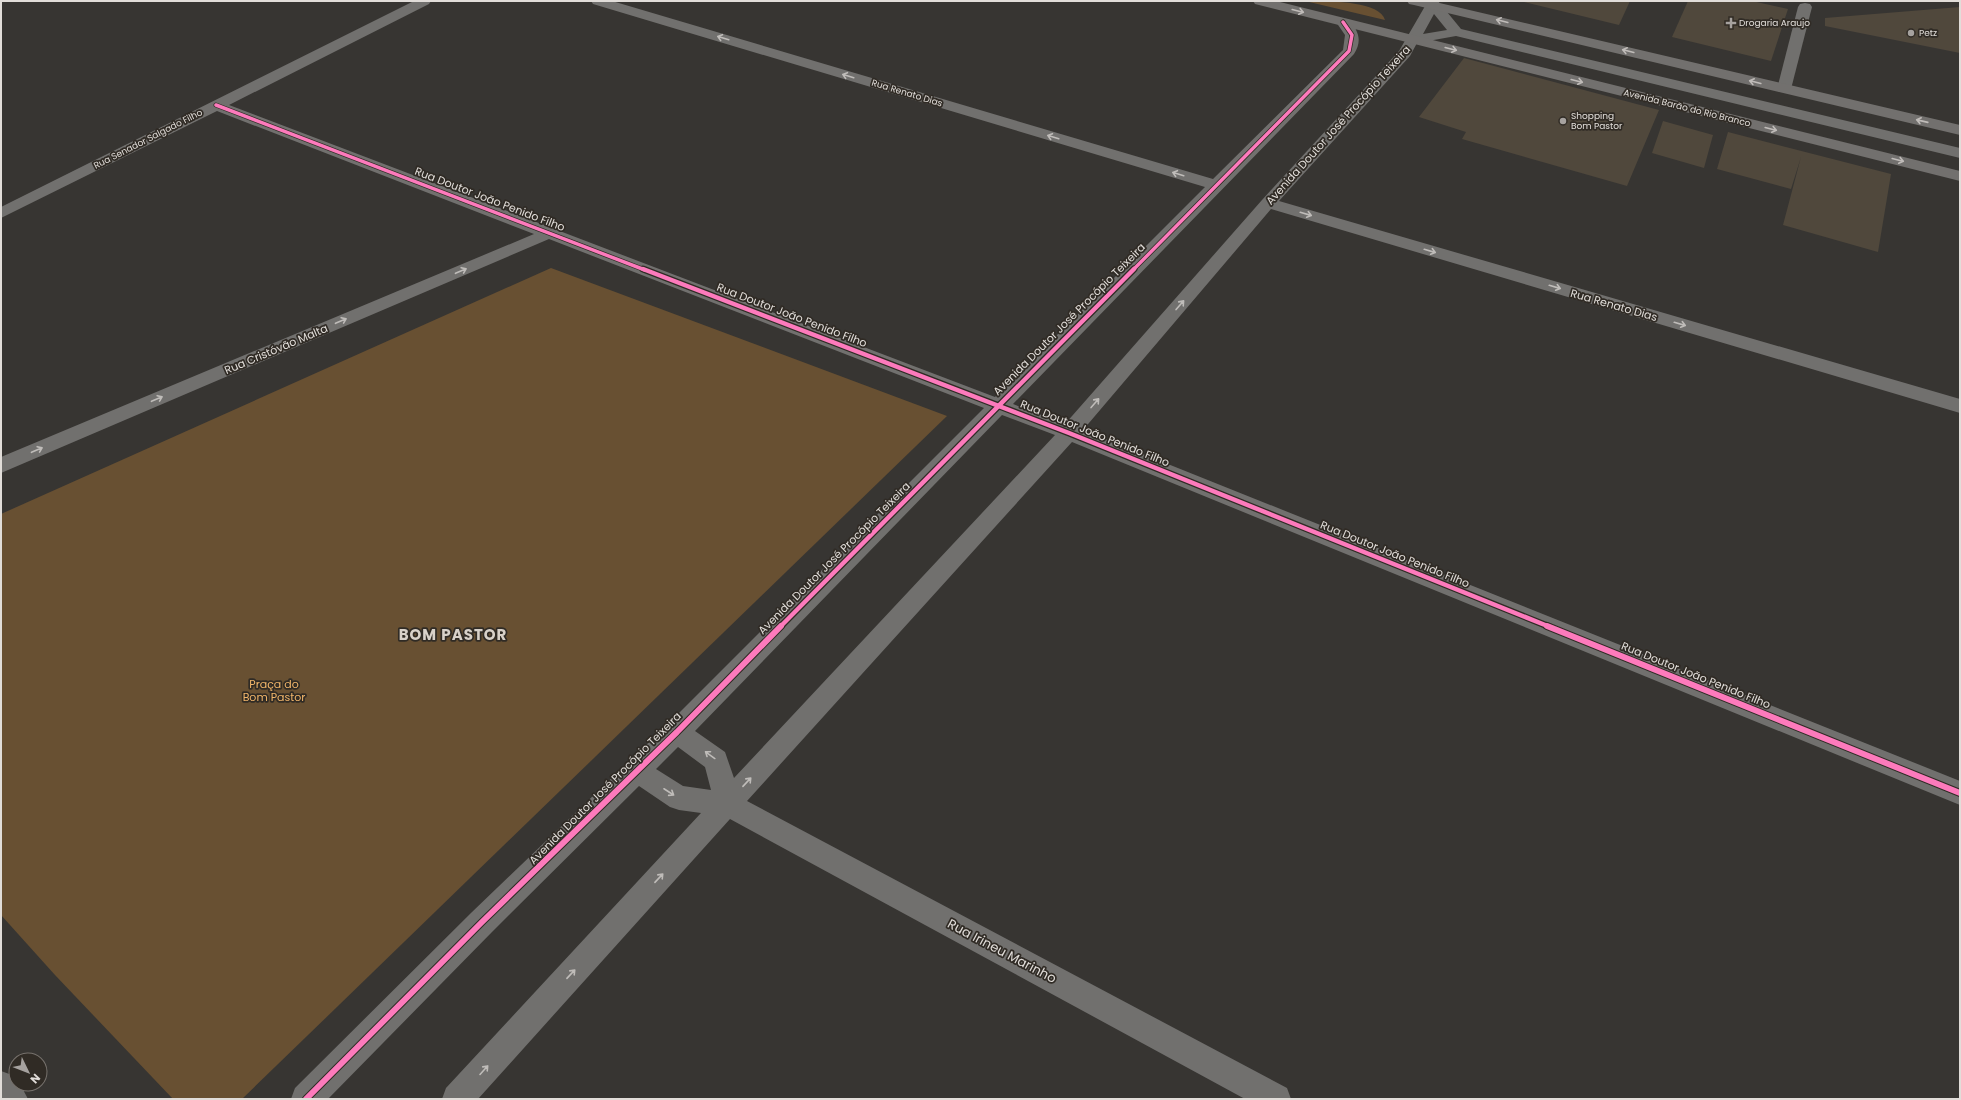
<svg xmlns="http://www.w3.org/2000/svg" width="1961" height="1100" font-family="Poppins,sans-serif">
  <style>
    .green { fill: #685032 }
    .building { fill: #50483c }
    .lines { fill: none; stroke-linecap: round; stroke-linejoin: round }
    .minor { fill: #71706e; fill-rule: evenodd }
    .major { fill: #72706e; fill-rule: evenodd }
    .cycleway-far2-casing { stroke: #302b25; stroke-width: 5 }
    .cycleway-far1-casing { stroke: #302b25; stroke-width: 7 }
    .cycleway-casing { stroke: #302b25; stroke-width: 8 }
    .cycleway-far2 { stroke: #fd7abc; stroke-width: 3.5 }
    .cycleway-far1 { stroke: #fd7abc; stroke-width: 4.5 }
    .cycleway { stroke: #fd7abc; stroke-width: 6 }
    .oneway { stroke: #c0bcb9 }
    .oneway2 { stroke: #bfbcb9 }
    .poi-dot { fill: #a6a29f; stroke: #302b25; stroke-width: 1.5 }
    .labels { text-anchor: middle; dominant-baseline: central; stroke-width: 3.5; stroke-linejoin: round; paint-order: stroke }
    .far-poi-label { font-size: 9px; fill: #e1ddd9; stroke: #302b25; text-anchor: start }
    .far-street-label { font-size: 9px; fill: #e1ddd9; stroke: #302b25 }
    .street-label { font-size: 11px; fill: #e1ddd9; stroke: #302b25 }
    .park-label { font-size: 11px; fill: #f2b66a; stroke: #302b25 }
    .near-street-label { font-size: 13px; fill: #e1ddd9; stroke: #302b25 }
    .district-label { font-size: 15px; font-weight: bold; letter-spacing: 1px; fill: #d8d1c9; stroke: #302b25 }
  </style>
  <rect width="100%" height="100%" fill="#373532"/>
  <g class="green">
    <path d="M1305,1C1323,1 1380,0 1385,20Z"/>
    <path d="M551,268L947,416L242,1099H173L55,975L1,915V514Z"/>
  </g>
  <g class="building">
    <path d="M1520,1H1630L1619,25Z"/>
    <path d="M1688,1H1752L1788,9L1771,61L1672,37Z"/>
    <path d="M1960,7V53L1825,26V18Z"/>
    <path d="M1464,58L1659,110L1627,186L1462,139L1466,132L1419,117Z"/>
    <path d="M1663,121L1713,135L1704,168L1652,153Z"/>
    <path d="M1728,132L1891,174L1878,252L1783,225L1801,157L1791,189L1717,169Z"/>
  </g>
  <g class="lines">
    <g class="minor">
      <path d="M414,1H431L429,4L229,105L995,397L1205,187L593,4L591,1H612L1213,179L1343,50L1345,35L1336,22L1338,19H1348C1358,30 1363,40 1354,54L1013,404L1065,424L1262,200L1399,51L1428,1H1438L1461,29L1960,148V158L1456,36L1417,43L1410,56L1279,201L1960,399V413L1271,209L1083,430L1960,781V805L1072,442L747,801L1287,1088L1291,1099H1245L730,819L478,1099H442L446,1088L701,813L679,810L670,807L639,786L492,932L328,1099H291L295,1088L472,912L668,724L984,408L549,239L1,473V457L534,234L217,111L1,218V207ZM1434,14L1447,30L1423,34ZM1002,415L1055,435L734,778L725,752L695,731ZM678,747L705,767L711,790L683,786L656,769Z"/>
      <path d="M1805,3L1810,4L1812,7L1791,89L1789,92H1779L1777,89L1798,7L1800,4Z"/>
      <path d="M1,1071L12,1075L16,1080V1084H20L28,1099H1Z"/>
    </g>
    <g class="major">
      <path d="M1253,1H1276L1960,171V181L1255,4Z"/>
      <path d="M1407,1H1431L1960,125V135L1414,5L1409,4Z"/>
    </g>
    <g class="cycleway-far2-casing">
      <g id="cycleway-far2">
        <path d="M216,105L645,270"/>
        <path d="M1133,270L1349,51L1352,35L1343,22"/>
      </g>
    </g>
    <g class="cycleway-far1-casing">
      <g id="cycleway-far1">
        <path d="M643,269L1069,433L1550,627"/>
        <path d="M780,627L1134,269"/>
      </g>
    </g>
    <g class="cycleway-casing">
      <g id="cycleway">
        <path d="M1547,626L1960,793"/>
        <path d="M306,1099L482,922L677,732L781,626"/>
      </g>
    </g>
    <use href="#cycleway-far2" class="cycleway-far2"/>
    <use href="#cycleway-far1" class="cycleway-far1"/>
    <use href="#cycleway" class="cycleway"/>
  </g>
  <defs><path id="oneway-shaft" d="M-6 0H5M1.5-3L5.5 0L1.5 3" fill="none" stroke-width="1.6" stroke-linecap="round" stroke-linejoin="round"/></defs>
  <g class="oneway">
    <use href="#oneway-shaft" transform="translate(1298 11) rotate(14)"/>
    <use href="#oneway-shaft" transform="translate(1502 21) rotate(-166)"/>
    <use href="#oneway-shaft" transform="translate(1451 49) rotate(14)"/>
    <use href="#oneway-shaft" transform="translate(1628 51) rotate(-166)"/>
    <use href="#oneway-shaft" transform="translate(1577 81) rotate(14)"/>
    <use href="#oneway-shaft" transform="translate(1755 82) rotate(-166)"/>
    <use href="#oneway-shaft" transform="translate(1922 121) rotate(-167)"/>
    <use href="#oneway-shaft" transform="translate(1771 129) rotate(14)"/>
    <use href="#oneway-shaft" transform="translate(1898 160) rotate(14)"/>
  </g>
  <g class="oneway2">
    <use href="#oneway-shaft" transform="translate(723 38) rotate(-163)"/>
    <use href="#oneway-shaft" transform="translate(848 76) rotate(-163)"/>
    <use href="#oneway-shaft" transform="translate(1053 137) rotate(-163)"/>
    <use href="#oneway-shaft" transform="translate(1178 174) rotate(-163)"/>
    <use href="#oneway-shaft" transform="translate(1306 214) rotate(16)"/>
    <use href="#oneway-shaft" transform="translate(1430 251) rotate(16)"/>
    <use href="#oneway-shaft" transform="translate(461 271) rotate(-23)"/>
    <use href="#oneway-shaft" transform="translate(1555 287) rotate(16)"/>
    <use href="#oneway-shaft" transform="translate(1180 305) rotate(-49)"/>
    <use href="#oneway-shaft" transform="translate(341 321) rotate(-23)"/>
    <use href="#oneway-shaft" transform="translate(1680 324) rotate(16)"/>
    <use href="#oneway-shaft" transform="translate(157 399) rotate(-23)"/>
    <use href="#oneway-shaft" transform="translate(1095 403) rotate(-49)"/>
    <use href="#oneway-shaft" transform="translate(37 450) rotate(-23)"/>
    <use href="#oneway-shaft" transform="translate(710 755) rotate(-144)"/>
    <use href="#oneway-shaft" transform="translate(747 782) rotate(-47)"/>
    <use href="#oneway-shaft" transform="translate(669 792) rotate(33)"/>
    <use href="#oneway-shaft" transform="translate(659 878) rotate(-47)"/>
    <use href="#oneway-shaft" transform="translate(571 974) rotate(-47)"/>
    <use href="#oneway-shaft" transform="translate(484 1070) rotate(-48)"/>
  </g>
  <g class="poi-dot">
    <path d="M1729 17h4v4h4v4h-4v4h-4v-4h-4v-4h4z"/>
    <circle cx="1911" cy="33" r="4"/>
    <circle cx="1563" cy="121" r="4"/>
  </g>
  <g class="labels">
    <g class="far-poi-label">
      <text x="1739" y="23">Drogaria Araujo</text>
      <text x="1919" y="33">Petz</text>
      <text x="1571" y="116">Shopping<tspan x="1571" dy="10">Bom Pastor</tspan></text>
    </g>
    <g class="far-street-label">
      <text transform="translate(907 93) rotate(17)">Rua Renato Dias</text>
      <text transform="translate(1687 108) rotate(14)">Avenida Barão do Rio Branco</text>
      <text transform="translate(148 139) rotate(-27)">Rua Senador Salgado Filho</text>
    </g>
    <g class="street-label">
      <text transform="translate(1338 125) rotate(-48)">Avenida Doutor José Procópio Teixeira</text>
      <text transform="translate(490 199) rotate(21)">Rua Doutor João Penido Filho</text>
      <text transform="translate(1614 305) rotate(16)">Rua Renato Dias</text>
      <text transform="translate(792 315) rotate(21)">Rua Doutor João Penido Filho</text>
      <text transform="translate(1069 319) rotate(-45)">Avenida Doutor José Procópio Teixeira</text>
      <text transform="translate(276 349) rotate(-23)">Rua Cristóvão Malta</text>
      <text transform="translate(1095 433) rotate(22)">Rua Doutor João Penido Filho</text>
      <text transform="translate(1395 554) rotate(22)">Rua Doutor João Penido Filho</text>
      <text transform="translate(834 558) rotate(-45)">Avenida Doutor José Procópio Teixeira</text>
      <text transform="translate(1696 675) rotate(22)">Rua Doutor João Penido Filho</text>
      <text transform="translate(605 788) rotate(-45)">Avenida Doutor José Procópio Teixeira</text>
    </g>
    <g class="park-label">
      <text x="274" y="684">Praça do<tspan x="274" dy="13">Bom Pastor</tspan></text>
    </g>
    <g class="near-street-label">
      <text transform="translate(1002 951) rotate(28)">Rua Irineu Marinho</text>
    </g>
    <g class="district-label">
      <text x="453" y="634">BOM PASTOR</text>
    </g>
  </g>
  <rect width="1961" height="1100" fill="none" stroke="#e1ddd9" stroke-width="4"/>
  <g transform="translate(28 1072) rotate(133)"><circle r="19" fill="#302b25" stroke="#77726d"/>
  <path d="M0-3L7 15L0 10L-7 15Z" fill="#a6a29f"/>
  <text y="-6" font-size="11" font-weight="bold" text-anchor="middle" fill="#e1ddd9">N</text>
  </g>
</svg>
